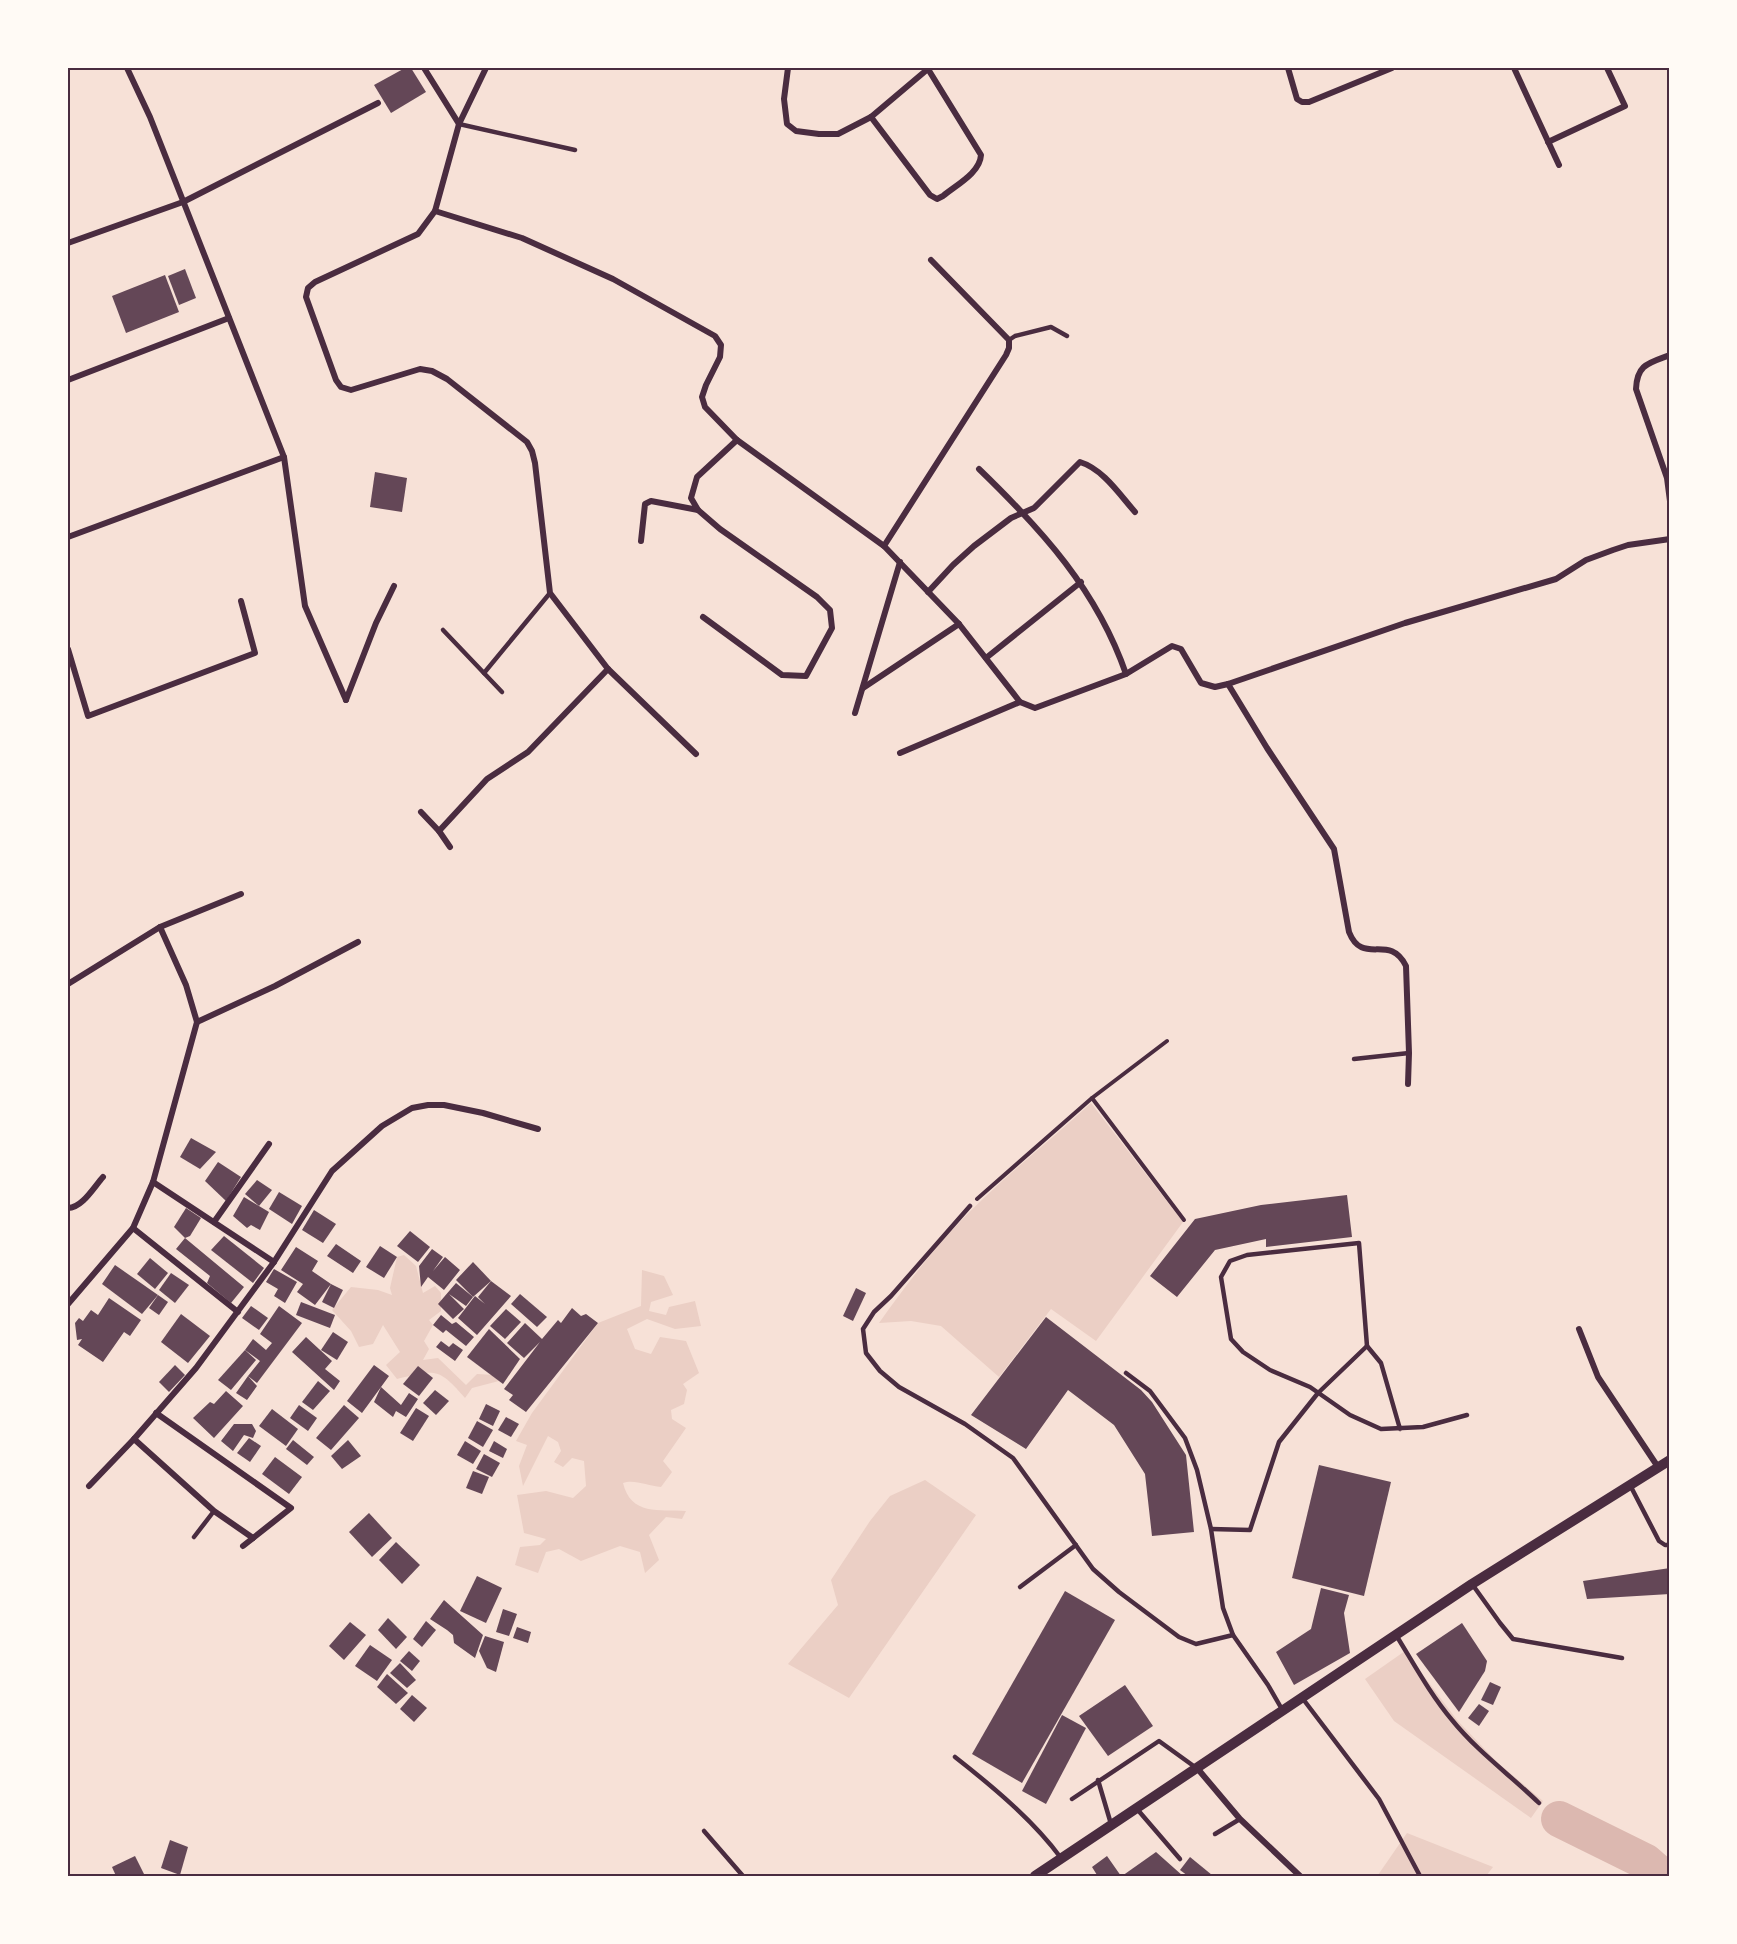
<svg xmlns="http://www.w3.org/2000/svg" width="1737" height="1944" font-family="Roboto,sans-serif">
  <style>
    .green { fill: #ebcfc5 }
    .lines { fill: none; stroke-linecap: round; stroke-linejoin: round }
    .river { stroke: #dcb8b0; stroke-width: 36 }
    .building { fill: #644757 }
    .path { stroke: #4a2c40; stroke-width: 4 }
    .service { stroke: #4a2c40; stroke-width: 4.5 }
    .minor { stroke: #4a2c40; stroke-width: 6 }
    .tertiary { stroke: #4a2c40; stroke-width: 10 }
    .neatline { fill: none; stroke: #4a2c40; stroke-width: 2 }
  </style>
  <rect width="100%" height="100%" fill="#f7e1d7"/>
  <g class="green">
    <path d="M1091,1103L1183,1222L1096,1341L1051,1309L999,1377L941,1326L911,1321L879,1323C910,1279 945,1234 985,1197C1019,1165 1056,1135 1091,1103Z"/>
    <path d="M404,1255L416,1266L423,1293L435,1286L441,1293V1311L429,1320L433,1325L424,1341L429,1349L423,1360L438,1358L466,1385L477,1374L495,1375L499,1381L472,1388L465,1398C438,1367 436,1370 397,1379L386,1365L400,1352L383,1325L373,1344L359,1347L351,1331L332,1310L351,1287L378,1290L392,1295L390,1288L397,1257Z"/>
    <path d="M642,1270L664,1276L673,1295L651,1302L649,1311L666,1315L669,1307L695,1301L701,1326L675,1329L647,1319L627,1329L635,1349L651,1354L660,1337L686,1341L699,1373L683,1384L687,1390L684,1404L671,1410L672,1419L686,1428L663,1461L672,1472L661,1487C648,1486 634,1479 623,1483C631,1516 659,1509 686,1511L682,1519L666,1517L649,1535L659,1560L645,1573L640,1552L620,1546L581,1561L559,1549L546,1552L538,1573L515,1565L520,1547L540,1545L546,1539L524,1533L517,1495L546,1491L573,1498L586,1486L584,1461L572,1458L563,1467L554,1462L561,1451L558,1442L548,1436L523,1486L519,1466L527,1445L516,1441L532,1413L598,1323L641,1306Z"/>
    <path d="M925,1480L976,1515L849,1698L788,1664L838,1605L831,1580L870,1521L890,1496Z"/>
    <path d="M1405,1651L1457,1720L1497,1762L1543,1801L1531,1818L1394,1721L1365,1679Z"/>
    <path d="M1407,1833L1493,1867L1486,1876H1380L1378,1875Z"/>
  </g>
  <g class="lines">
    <path class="river" d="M1559,1819L1646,1862L1662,1876"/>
  </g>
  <g class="building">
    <path d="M405,68H411L426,92L391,113L374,85Z"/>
    <path d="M185,269L196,298L179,305L168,276Z"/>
    <path d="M165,275L179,312L126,333L112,296Z"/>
    <path d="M375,472L407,478L402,512L370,507Z"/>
    <path d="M191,1138L216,1152L200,1169L180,1157Z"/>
    <path d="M218,1162L241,1177L226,1201L205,1181Z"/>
    <path d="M257,1180L272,1190L259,1206L245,1194Z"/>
    <path d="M279,1192L302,1206L292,1224L269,1209Z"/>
    <path d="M1347,1195L1352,1237L1266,1247V1239L1215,1250L1177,1297L1150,1276L1195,1219L1261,1205Z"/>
    <path d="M244,1197L269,1212L260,1230L251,1225L247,1228L233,1216Z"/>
    <path d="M186,1208L201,1218L190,1236L185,1238L174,1227Z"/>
    <path d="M314,1210L336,1224L323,1243L302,1230Z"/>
    <path d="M410,1231L430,1247L418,1262L397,1246Z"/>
    <path d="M224,1236L264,1268L253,1283L211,1250Z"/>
    <path d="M185,1238L244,1287L231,1303L207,1283L210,1276L176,1249Z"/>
    <path d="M336,1244L361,1261L353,1273L327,1256Z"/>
    <path d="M380,1246L397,1257L384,1278L366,1267Z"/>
    <path d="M296,1247L318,1261L312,1271L331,1284L343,1290L334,1308L322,1302L331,1284L315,1305L297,1292L303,1284L281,1270Z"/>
    <path d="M432,1249L443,1257L433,1271L445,1257L460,1270L444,1290L428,1277L421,1287L419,1266Z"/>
    <path d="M150,1258L168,1273L155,1289L137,1274Z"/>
    <path d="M473,1262L491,1281L473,1297L456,1280Z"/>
    <path d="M115,1265L158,1295L142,1314L102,1284Z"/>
    <path d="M274,1269L297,1282L285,1303L274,1296L278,1289L266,1282Z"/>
    <path d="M171,1273L189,1285L175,1303L159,1290Z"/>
    <path d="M491,1281L511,1296L477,1335L458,1318L475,1296L485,1304L478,1297Z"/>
    <path d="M456,1283L473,1297L466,1306L449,1294L464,1309L453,1319L438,1304Z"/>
    <path d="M856,1288L866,1293L853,1321L843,1316Z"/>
    <path d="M520,1294L547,1317L537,1327L511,1304Z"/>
    <path d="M158,1295L168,1302L159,1315L149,1308Z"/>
    <path d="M109,1298L141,1320L130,1336L124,1332L103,1362L78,1345L82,1339L77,1340L75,1323L79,1318L83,1321L91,1310L98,1315Z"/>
    <path d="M301,1302L335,1315L330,1328L296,1315Z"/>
    <path d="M251,1306L268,1318L259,1330L242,1318Z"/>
    <path d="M279,1306L302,1323L257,1383L248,1376L257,1386L247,1400L236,1393L248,1376L260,1361L245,1350L253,1339L266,1350L272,1343L260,1334Z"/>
    <path d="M572,1308L581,1316L586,1314L598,1323L526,1412L509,1400L513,1395L504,1389L540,1342L524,1358L507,1343L525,1323L542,1339L558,1320L561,1323Z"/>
    <path d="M506,1309L521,1322L505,1339L490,1326Z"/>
    <path d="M181,1314L210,1336L188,1363L161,1342Z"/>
    <path d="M441,1315L452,1324L456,1322L474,1337L466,1346L446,1330L443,1333L433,1325Z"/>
    <path d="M1046,1317L1141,1390L1152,1402L1186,1455L1194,1532L1152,1536L1145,1474L1114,1425L1068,1390L1026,1449L971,1415Z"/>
    <path d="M489,1329L520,1359L503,1384L467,1357Z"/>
    <path d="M333,1332L348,1342L337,1360L321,1350Z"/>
    <path d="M306,1337L332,1361L325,1369L340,1381L334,1390L292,1352Z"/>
    <path d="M441,1341L449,1347L453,1343L463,1350L455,1361L436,1347Z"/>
    <path d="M245,1350L256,1360L231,1390L218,1380Z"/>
    <path d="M175,1365L185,1375L169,1392L159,1382Z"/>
    <path d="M374,1365L389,1376L381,1387L401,1405L409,1393L418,1399L406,1417L396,1411L393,1417L374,1402L381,1387L362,1413L347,1401Z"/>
    <path d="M418,1366L433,1378L419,1396L403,1384Z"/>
    <path d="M318,1381L330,1391L313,1410L302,1402Z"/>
    <path d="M435,1390L449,1401L436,1415L423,1403Z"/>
    <path d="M226,1391L243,1406L214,1438L193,1418L210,1402L214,1404Z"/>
    <path d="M486,1404L500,1411L493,1426L479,1419Z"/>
    <path d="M299,1405L317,1418L308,1431L290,1418Z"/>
    <path d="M344,1405L359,1418L331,1450L316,1438Z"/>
    <path d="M416,1408L429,1416L413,1441L400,1433Z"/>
    <path d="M272,1409L298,1429L286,1446L259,1426Z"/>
    <path d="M506,1417L519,1424L511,1437L498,1430Z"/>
    <path d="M477,1421L493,1430L483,1447L468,1438Z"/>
    <path d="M234,1424H252L256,1431L253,1438L244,1435L233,1451L221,1441Z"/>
    <path d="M249,1438L261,1446L250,1462L237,1453Z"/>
    <path d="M293,1440L314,1457L307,1465L286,1449Z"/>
    <path d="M348,1440L361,1456L342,1469L331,1456Z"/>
    <path d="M465,1441L481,1451L473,1464L457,1455Z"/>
    <path d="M494,1441L507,1449L503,1458L489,1451Z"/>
    <path d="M484,1454L500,1463L492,1477L476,1469Z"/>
    <path d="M275,1457L302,1477L289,1494L262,1474Z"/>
    <path d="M1319,1465L1391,1482L1364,1596L1292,1578Z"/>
    <path d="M473,1471L489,1477L482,1494L466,1488Z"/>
    <path d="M369,1513L392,1538L372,1557L349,1532Z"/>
    <path d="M396,1542L420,1565L402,1584L379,1560Z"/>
    <path d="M1670,1568V1594L1587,1599L1583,1581Z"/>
    <path d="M477,1576L502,1588L486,1623L460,1611Z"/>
    <path d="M1321,1588L1349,1595L1344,1613L1350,1653L1294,1685L1276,1652L1311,1629Z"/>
    <path d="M1065,1591L1115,1620L1022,1783L972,1754Z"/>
    <path d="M444,1600L483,1635L475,1658L454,1643L453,1635L447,1630L430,1619Z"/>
    <path d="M503,1609L517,1614L509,1636L496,1632Z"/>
    <path d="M388,1618L407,1637L396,1649L378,1630Z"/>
    <path d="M426,1621L436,1630L422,1647L413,1639Z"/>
    <path d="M350,1622L366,1635L344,1660L329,1646Z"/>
    <path d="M1462,1623L1487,1661L1485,1671L1459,1712L1416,1654Z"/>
    <path d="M517,1627L531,1632L528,1643L513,1638Z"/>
    <path d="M485,1636L504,1642L496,1672L487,1668L479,1651Z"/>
    <path d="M370,1645L392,1660L377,1681L355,1666Z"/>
    <path d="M409,1651L420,1661L412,1671L400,1661Z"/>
    <path d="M400,1663L416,1680L407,1688L390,1673Z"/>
    <path d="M387,1674L408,1693L396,1704L377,1687Z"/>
    <path d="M1490,1682L1501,1687L1493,1705L1481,1700Z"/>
    <path d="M1125,1685L1153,1726L1108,1756L1079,1716Z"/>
    <path d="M412,1695L427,1708L414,1722L400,1709Z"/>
    <path d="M1479,1704L1489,1711L1479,1726L1468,1718Z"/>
    <path d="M1062,1715L1086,1728L1046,1804L1022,1791Z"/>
    <path d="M170,1840L188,1847L180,1875L161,1868Z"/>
    <path d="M1156,1852L1183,1876H1122Z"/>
    <path d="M135,1856L144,1874L138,1876H116L112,1867Z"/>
    <path d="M1107,1856L1121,1876H1095L1097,1875L1092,1867Z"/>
    <path d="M1190,1857L1212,1875L1211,1876H1188L1180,1870Z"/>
  </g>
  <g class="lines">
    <g class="path">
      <path d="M1092,1098L1184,1220"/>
      <path d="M977,1199L1092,1098L1167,1041"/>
    </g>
    <g class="service">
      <path d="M459,124L575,150"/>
      <path d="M1009,340L1015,336L1051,327L1067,336"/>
      <path d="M443,630L502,692"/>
      <path d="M484,673L550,593"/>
      <path d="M1354,1059L1409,1053"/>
      <path d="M970,1206L891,1296L874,1312L863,1329L866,1353L880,1371L899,1387L965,1424L1013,1458L1093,1569L1119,1592L1179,1637L1196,1644L1233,1635"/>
      <path d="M1126,1373L1150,1391L1185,1438L1197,1470L1211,1529L1223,1608L1233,1635L1268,1685L1283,1711"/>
      <path d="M1400,1429L1381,1363L1367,1346L1359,1243L1247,1255L1230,1261L1221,1277L1231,1339L1243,1352L1270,1370L1310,1387L1350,1415L1381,1429L1423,1427L1467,1415"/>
      <path d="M1630,1485L1659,1541L1665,1545H1670"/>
      <path d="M1211,1529L1250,1530L1279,1442L1318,1393L1367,1346"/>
      <path d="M194,1537L214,1511"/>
      <path d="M1472,1584L1500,1623L1513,1639L1622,1658"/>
      <path d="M1020,1587L1076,1545"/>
      <path d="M1396,1635C1414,1664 1430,1694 1452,1720C1477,1751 1510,1775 1539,1803"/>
      <path d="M1303,1699L1379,1799L1420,1876"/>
      <path d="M955,1757C992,1786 1033,1820 1061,1858"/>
      <path d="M1098,1780L1111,1824"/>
      <path d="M1072,1799L1159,1741L1195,1767"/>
      <path d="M1137,1809L1180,1859"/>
      <path d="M704,1831L743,1876"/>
      <path d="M1215,1834L1240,1819"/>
    </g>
    <g class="minor">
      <path d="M127,68L150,117L284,457L305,606L346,700"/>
      <path d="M424,68L459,124L435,211L418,234L315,282L308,288L306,297L336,380L341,387L351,390L420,369L432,371L447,379L527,442L532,451L535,463L550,593L608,669L696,754"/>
      <path d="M788,68L784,99L787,124L796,131L819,134H838L871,117L929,68"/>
      <path d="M1288,68L1297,99L1302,102H1309L1392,68"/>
      <path d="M1514,68L1559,165"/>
      <path d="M871,117L930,195L937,199L943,196C956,185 980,173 981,155L928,69"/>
      <path d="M459,124L486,68"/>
      <path d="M1548,142L1625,106L1607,68"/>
      <path d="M435,211L522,238L613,279L715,336L721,345L720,357L706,385L702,397L705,407L737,440L884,546L959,624L1020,702L1035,708L1126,674L1172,646L1181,649L1201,683L1215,687L1228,684L1405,623L1556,579L1586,560L1613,550L1628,545L1670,539"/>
      <path d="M68,243L183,202L378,103"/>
      <path d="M1670,355C1649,363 1637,364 1636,389L1667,478L1670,501"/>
      <path d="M68,380L229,318"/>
      <path d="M979,469C1042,530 1097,590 1126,674"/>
      <path d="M68,537L284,457"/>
      <path d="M641,541L645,504L651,501L698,510"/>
      <path d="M884,546L1006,355L1009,348V340L931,260"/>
      <path d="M928,592L953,565L974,546L1011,518L1034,508L1080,462C1103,469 1120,495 1135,512"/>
      <path d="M703,617L782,675L806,676L832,628L830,610L817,597L720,529L698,510L691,498L697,477L737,440"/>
      <path d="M68,649L88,716L255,653L241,601"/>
      <path d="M986,658L1081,582"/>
      <path d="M1228,684L1267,748L1334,849L1349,932C1363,967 1389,932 1406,966L1409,1053L1408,1084"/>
      <path d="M863,688L959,624"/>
      <path d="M346,700L376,623L394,586"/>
      <path d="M855,713L900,562"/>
      <path d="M900,753L1020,702"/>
      <path d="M421,812L439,831L450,847"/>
      <path d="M439,831L487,779L528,752L608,669"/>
      <path d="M68,984L160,927L241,894"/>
      <path d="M197,1022L275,986L358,942"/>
      <path d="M153,1182L274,1262"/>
      <path d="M68,1208C82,1208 94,1187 103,1177"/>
      <path d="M214,1222L269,1144"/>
      <path d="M133,1228L238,1312"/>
      <path d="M68,1304L133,1228L153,1182L197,1022L186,985L160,927"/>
      <path d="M1579,1329L1598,1377L1658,1467"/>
      <path d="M156,1413L291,1508L243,1546"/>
      <path d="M134,1439L214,1511L253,1538"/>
      <path d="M89,1486L134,1439L196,1368L274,1262L332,1171L382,1126L412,1108L428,1105H444L483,1113L538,1129"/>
      <path d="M1197,1768L1240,1819L1300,1876"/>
    </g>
    <path class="tertiary" d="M1035,1876L1472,1584L1670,1460"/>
  </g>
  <rect width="1737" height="1944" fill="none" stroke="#fffaf5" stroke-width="138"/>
  <rect x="69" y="69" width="1599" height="1806" class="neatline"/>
</svg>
